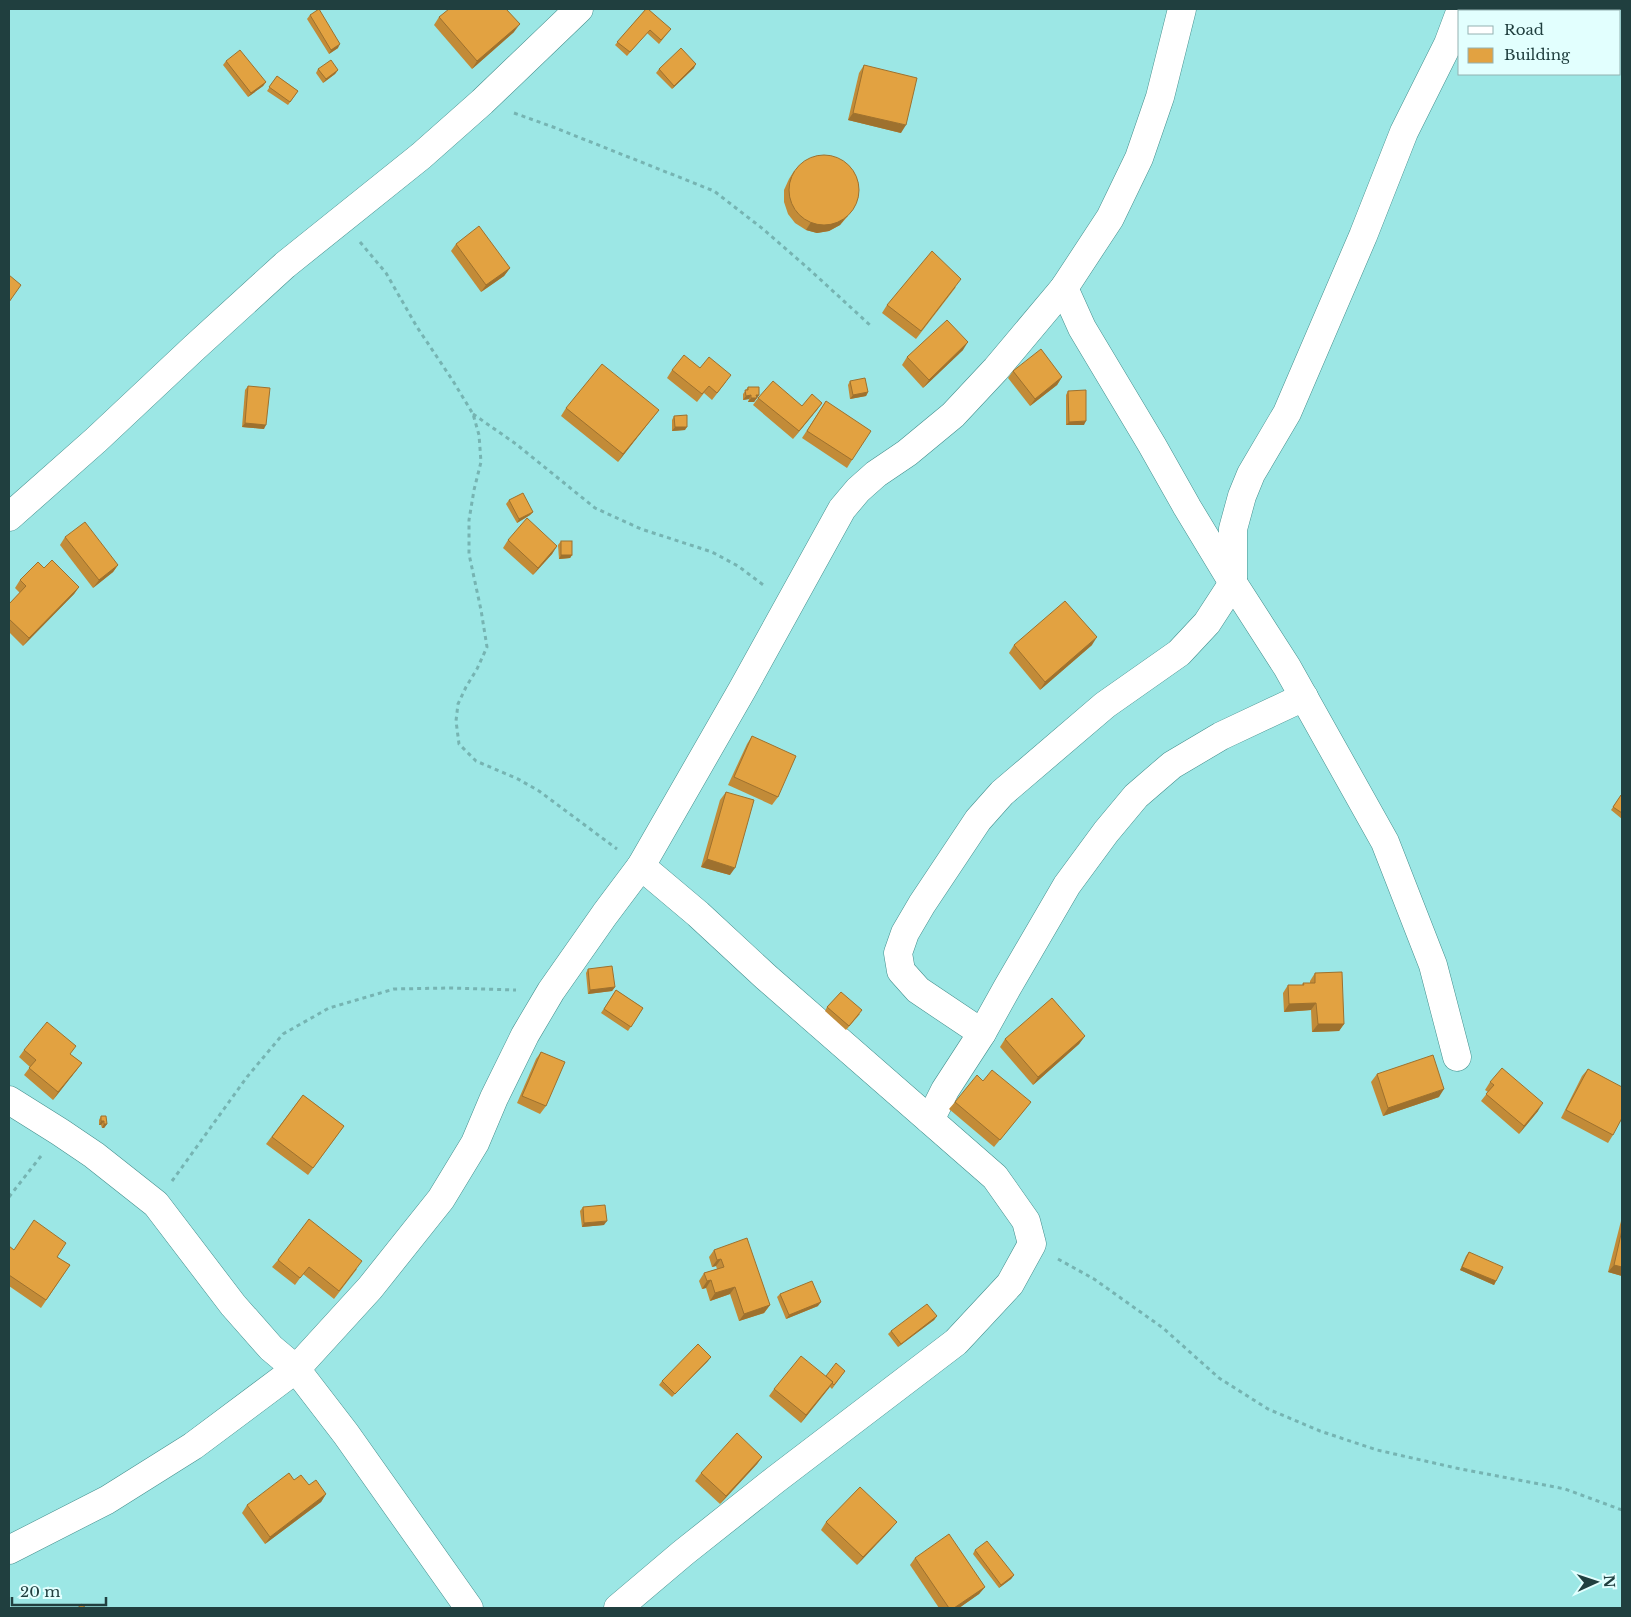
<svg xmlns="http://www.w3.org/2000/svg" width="1631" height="1617" font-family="'Libre Baskerville',serif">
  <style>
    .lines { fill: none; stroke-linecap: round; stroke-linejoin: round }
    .minor-casing { stroke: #448f8d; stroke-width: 29 }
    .path { stroke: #76b4b2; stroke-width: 3; stroke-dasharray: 4 4; stroke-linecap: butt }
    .minor { stroke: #fff; stroke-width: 28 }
    .wall { fill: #c28b38 }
    .shaded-wall { fill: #9e712e }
    .building { fill: #e2a241; stroke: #9e712e }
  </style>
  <rect width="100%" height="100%" fill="#9ce7e5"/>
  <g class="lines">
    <g class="minor-casing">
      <g id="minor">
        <path d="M1064,288L1082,328L1152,445L1187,507L1233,583L1287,667L1385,842L1433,965L1457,1057"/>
        <path d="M9,517L96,440L194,348L285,265L421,156L482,102L579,9"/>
        <path d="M982,1033L918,990L901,971L898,953L905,933L922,904L978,820L1002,793L1105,705L1179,653L1207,623L1233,583V529L1242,496L1251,474L1287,413L1363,236L1404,132L1448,44L1460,12"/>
        <path d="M9,1100L60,1132L94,1155L156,1204L233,1305L271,1348L296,1369L346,1434L469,1608"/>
        <path d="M930,1120L945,1090L982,1033L1007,988L1067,885L1106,832L1136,796L1172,765L1221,736L1304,697"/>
        <path d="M9,1550L107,1500L193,1446L296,1369L370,1288L441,1199L475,1143L494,1098L525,1035L551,991L605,914L641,866L742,690L842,509L858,490L876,474L907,453L953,415L996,369L1064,288L1110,218L1139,158L1160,97L1182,9"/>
        <path d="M618,1608L683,1553L775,1480L956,1342L1010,1284L1032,1244L1026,1221L995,1177L766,977L698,914L641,866"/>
      </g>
    </g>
    <g class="path">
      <path d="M514,113L553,127L714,191L763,229L810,270L871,326"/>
      <path d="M360,242L386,273L417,327L453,381L473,414L479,435L481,462L474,490L469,520V554L481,610L487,647L477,669L466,687L458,704L456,721L459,744L476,761L518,779L539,791L617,849"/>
      <path d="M473,414L516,444L595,508L641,529L712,552L738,566L766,587"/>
      <path d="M172,1181L247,1077L283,1034L329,1008L394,989L449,988L516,990"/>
      <path d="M9,1197L41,1156"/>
      <path d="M1058,1259L1094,1279L1163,1328L1219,1378L1268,1409L1320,1431L1377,1450L1456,1468L1565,1489L1622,1510"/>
    </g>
    <use href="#minor" class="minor"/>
  </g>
  <g class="wall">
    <path d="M646,9L671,29L659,44L647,33L627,56L615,45Z"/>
    <path d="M310,15L338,48L329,54L307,19Z"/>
    <path d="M439,17L514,32L472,69L434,25Z"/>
    <path d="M226,61L266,82L263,86L248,97L223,65Z"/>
    <path d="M864,65L901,133L848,120L859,73Z"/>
    <path d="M694,68L672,89L656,73L659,69Z"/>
    <path d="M318,69L338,70L335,74L323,83L316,73Z"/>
    <path d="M277,76L298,91L288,105L267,91Z"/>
    <path d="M794,171L848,216L840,225L829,231L817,233L806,230L795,223L788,214L784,202V190L789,179Z"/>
    <path d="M456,244L510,268L504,276L481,292L451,251Z"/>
    <path d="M956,287L916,339L882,313L887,305Z"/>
    <path d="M963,350L923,388L902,365L907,357Z"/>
    <path d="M700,368L726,382L712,400L704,393L697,402L667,378L672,370Z"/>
    <path d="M1013,371L1062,377L1057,385L1030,406L1008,378Z"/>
    <path d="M850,381L868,392L866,396L850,399L848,385Z"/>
    <path d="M248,386L264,429L242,427L245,390Z"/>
    <path d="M748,387L759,395L754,402H748L749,399L743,400V394Z"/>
    <path d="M1068,391L1084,425H1066V395Z"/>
    <path d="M758,398L802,406L822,403L793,439L753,405Z"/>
    <path d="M826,401L852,460L847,468L802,438Z"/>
    <path d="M566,408L659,410L618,462L561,416Z"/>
    <path d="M674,416L685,430L672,431V420Z"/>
    <path d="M509,500L533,512L530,515L517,523L506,504Z"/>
    <path d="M65,537L118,565L113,572L93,588L60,545Z"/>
    <path d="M508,540L557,546L552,554L533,575L503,548Z"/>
    <path d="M561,541L572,555L570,558L559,559L558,545Z"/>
    <path d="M44,568L79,587L74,594L23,646L9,632V604L20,593L15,588L20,580Z"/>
    <path d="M1014,645H1092L1040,690L1009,653Z"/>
    <path d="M752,736L778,797L772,805L728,785L747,744Z"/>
    <path d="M726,792L730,875L701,867L720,800Z"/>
    <path d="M1621,795H1622V819L1611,810Z"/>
    <path d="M588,969L615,987L612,991L588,994L586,973Z"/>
    <path d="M1315,973L1344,1024L1339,1031L1312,1032L1311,1010L1284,1012L1283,993L1288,985H1302L1303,983H1310V981Z"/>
    <path d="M616,990L643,1008L628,1031L601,1013Z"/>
    <path d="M827,1007L860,1014L846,1030L825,1011Z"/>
    <path d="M1085,1036L1079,1044L1033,1085L1000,1047L1005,1039Z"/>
    <path d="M24,1050L70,1054L82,1063L53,1100L24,1075L30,1067L19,1057Z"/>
    <path d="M541,1052L546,1106L540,1114L517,1103L536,1059Z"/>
    <path d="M1588,1069L1613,1135L1608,1143L1561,1118L1582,1076Z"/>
    <path d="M1377,1074L1439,1097L1383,1116L1371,1082Z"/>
    <path d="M983,1081L1031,1102L994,1147L949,1109L955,1102Z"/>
    <path d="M1490,1082L1538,1111L1519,1134L1481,1101L1488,1092L1485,1090Z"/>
    <path d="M303,1095L344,1126L308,1175L266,1144Z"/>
    <path d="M101,1116L107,1124L104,1128H102L101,1125H99V1120Z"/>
    <path d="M583,1207L604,1225L582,1227L580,1211Z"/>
    <path d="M1622,1217V1276L1608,1272Z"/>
    <path d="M9,1246L14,1250L57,1257L70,1265L41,1308L9,1286Z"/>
    <path d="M714,1250L770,1305L764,1313L739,1321L730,1294L710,1301L706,1288L702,1289L699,1281L704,1273L717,1269L716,1266L712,1267L709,1257Z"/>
    <path d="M1469,1252L1496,1281L1494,1285L1460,1270L1466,1256Z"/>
    <path d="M278,1260L357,1269L334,1299L303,1274L295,1285L272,1267Z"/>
    <path d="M780,1294L818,1306L786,1319L777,1297Z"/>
    <path d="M937,1316L934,1320L898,1347L888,1334L891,1331Z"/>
    <path d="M708,1361L672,1397L659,1385L662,1381Z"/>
    <path d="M845,1371L832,1389L830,1387L801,1423L769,1396L774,1389Z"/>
    <path d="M762,1457L757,1464L720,1504L695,1481L701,1473Z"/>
    <path d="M294,1480L309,1485L326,1494L321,1502L265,1544L242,1513L247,1505Z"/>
    <path d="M826,1522L891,1529L857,1565L821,1530Z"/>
    <path d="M975,1550L1014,1575L1011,1579L999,1588L973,1554Z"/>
    <path d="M915,1558L985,1587L979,1594L959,1608H939L910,1565Z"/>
  </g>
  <g class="shaded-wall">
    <path d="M520,24L514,32L472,69L477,61Z"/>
    <path d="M340,44L338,48L329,54L331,50Z"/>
    <path d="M696,64L694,68L672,89L674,86Z"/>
    <path d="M338,70L335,74L323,83L326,79Z"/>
    <path d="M266,82L263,86L248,97L251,93Z"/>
    <path d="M853,113L906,125L901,133L848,120Z"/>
    <path d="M853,208L840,225L829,231L817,233L806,230L811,222Z"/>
    <path d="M510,268L504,276L481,292L486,285Z"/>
    <path d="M968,342L963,350L923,388L929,380Z"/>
    <path d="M1062,377L1057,385L1030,406L1035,399Z"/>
    <path d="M868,392L866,396L850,399L853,395Z"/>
    <path d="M751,395L749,399L743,400L746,396Z"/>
    <path d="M756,395H759L754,402H748L751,398Z"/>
    <path d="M822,403L817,410L793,439L799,431Z"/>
    <path d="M659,410L653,417L618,462L623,454Z"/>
    <path d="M1086,421L1084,425H1066L1069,422Z"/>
    <path d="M245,423L266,425L264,429L242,427Z"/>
    <path d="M675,427H687L685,430L672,431Z"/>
    <path d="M533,512L530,515L517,523L519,519Z"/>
    <path d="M557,546L552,554L533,575L538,568Z"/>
    <path d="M561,555H572L570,558L559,559Z"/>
    <path d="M118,565L113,572L93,588L99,580Z"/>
    <path d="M79,587L74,594L23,646L29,638Z"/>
    <path d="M1097,637L1092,645L1040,690L1045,682Z"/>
    <path d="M707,859L735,868L730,875L701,867Z"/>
    <path d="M615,987L612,991L588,994L590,990Z"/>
    <path d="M1316,1003L1311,1010L1284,1012L1289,1004Z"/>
    <path d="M1318,1024H1344L1339,1031L1312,1032Z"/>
    <path d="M1085,1036L1079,1044L1033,1085L1038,1077Z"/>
    <path d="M82,1063L76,1071L53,1100L58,1092Z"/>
    <path d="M1444,1089L1439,1097L1383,1116L1388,1108Z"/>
    <path d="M1543,1103L1538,1111L1519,1134L1524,1126Z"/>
    <path d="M101,1121H104L101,1125H99Z"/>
    <path d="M104,1124H107L104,1128H102Z"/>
    <path d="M607,1221L604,1225L582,1227L584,1223Z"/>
    <path d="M721,1259L716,1266L712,1267L717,1260Z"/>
    <path d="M1614,1265L1622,1267V1276L1608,1272Z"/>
    <path d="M1462,1267L1496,1281L1494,1285L1460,1270Z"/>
    <path d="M711,1280L706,1288L702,1289L707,1281Z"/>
    <path d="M735,1287L730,1294L710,1301L715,1293Z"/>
    <path d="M821,1302L818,1306L786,1319L789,1315Z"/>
    <path d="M770,1305L764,1313L739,1321L744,1314Z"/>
    <path d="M937,1316L934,1320L898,1347L901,1344Z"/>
    <path d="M711,1357L708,1361L672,1397L675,1394Z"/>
    <path d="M833,1382L828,1389L801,1423L806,1415Z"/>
    <path d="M762,1457L757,1464L720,1504L726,1496Z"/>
    <path d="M326,1494L321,1502L265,1544L270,1537Z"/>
    <path d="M897,1522L891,1529L857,1565L863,1557Z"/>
    <path d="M1014,1575L1011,1579L999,1588L1001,1585Z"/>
    <path d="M985,1587L979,1594L959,1608H954Z"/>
  </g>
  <g class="building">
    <path d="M319,9L340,44L331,50L310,15Z"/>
    <path d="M449,9H506L520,24L477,61L439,17Z"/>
    <path d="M646,9H648L671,29L661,40L650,30L630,52L617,42Z"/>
    <path d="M681,48L696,64L674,86L659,69Z"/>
    <path d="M240,50L266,82L251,93L226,61Z"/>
    <path d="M331,60L338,70L326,79L318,69Z"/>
    <path d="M864,65L917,78L906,125L853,113Z"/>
    <path d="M277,76L298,91L290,102L269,87Z"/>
    <circle cx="824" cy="190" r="35"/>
    <path d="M479,226L510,268L486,285L456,244Z"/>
    <path d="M932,251L961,279L921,331L887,305Z"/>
    <path d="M9,275L21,285L9,302Z"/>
    <path d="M947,320L968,342L929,380L907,357Z"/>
    <path d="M1041,349L1062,377L1035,399L1013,371Z"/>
    <path d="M684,355L700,368L709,357L731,375L717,393L709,386L702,394L672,370Z"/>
    <path d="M602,364L659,410L623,454L566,408Z"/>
    <path d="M865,378L868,392L853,395L850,381Z"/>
    <path d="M773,381L802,406L812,394L822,403L799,431L758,398Z"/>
    <path d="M248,386L270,388L266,425L245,423Z"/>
    <path d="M748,387H759V395H756L757,398H751V395L746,396L745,390H748Z"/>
    <path d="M1086,390V421L1069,422L1068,391Z"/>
    <path d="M826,401L871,431L852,460L807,431Z"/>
    <path d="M687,415V427H675L674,416Z"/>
    <path d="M523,493L533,512L519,519L509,500Z"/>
    <path d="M527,518L557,546L538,568L508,540Z"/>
    <path d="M85,522L118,565L99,580L65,537Z"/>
    <rect x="561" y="541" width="11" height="14"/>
    <path d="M52,560L79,587L29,638L9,619V604L26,586L20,580L38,562L44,568Z"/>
    <path d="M1065,601L1097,637L1045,682L1014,645Z"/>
    <path d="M752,736L796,756L778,797L734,777Z"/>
    <path d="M726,792L754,800L735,868L707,859Z"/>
    <path d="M1621,795H1622V813L1613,807Z"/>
    <path d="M612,966L615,987L590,990L588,969Z"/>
    <path d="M1342,972L1344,1024H1318L1316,1003L1289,1004L1288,985H1304L1303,983H1315V973Z"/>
    <path d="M616,990L643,1008L631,1027L604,1009Z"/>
    <path d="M841,992L862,1010L849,1026L827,1007Z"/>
    <path d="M1052,998L1085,1036L1038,1077L1005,1039Z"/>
    <path d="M47,1022L76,1046L70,1054L82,1063L58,1092L29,1068L36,1060L24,1050Z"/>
    <path d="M541,1052L565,1062L546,1106L522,1096Z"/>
    <path d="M1433,1055L1444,1089L1388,1108L1377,1074Z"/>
    <path d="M1502,1068L1543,1103L1524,1126L1486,1094L1494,1085L1490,1082Z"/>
    <path d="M1588,1069L1622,1087V1118L1613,1135L1566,1110Z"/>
    <path d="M992,1070L1031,1102L1000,1140L955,1102L977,1075L983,1081Z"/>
    <path d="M303,1095L344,1126L313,1168L272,1137Z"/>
    <path d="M101,1116H106L107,1124H104V1121H101Z"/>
    <path d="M605,1205L607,1221L584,1223L583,1207Z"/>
    <path d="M309,1219L362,1261L339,1291L309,1267L300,1278L278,1260Z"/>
    <path d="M34,1220L66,1243L57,1257L70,1265L46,1300L9,1275V1246L14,1250Z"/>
    <path d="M1622,1230V1267L1614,1265Z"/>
    <path d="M747,1238L770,1305L744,1314L735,1287L715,1293L711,1280L707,1281L704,1273L724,1267L721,1259L717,1260L714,1250Z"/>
    <path d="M1469,1252L1503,1267L1496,1281L1462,1267Z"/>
    <path d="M812,1281L821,1302L789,1315L780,1294Z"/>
    <path d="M927,1304L937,1316L901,1344L891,1331Z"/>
    <path d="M698,1344L711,1357L675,1394L662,1381Z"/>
    <path d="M801,1356L833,1382L806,1415L774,1389Z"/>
    <path d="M836,1363L845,1371L834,1385L832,1383L833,1382L826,1376Z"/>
    <path d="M737,1433L762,1457L726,1496L701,1473Z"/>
    <path d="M289,1473L294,1480L301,1475L309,1485L316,1480L326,1494L270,1537L247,1505Z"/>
    <path d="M860,1487L897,1522L863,1557L826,1522Z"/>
    <path d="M949,1534L985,1587L954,1608H949L915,1558Z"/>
    <path d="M987,1541L1014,1575L1001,1585L975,1550Z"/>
    <path d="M81,1604L86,1608H78Z"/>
  </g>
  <rect width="1631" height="1617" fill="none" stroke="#203f3f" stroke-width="20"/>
  <rect x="1458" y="10" width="162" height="65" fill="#e2fffe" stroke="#94b2b2"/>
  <rect x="1468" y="26" width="25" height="8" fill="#ffffff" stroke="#94b2b2"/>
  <text x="1504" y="35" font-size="15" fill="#203f3f">Road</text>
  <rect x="1468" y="48" width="25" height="15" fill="#e2a241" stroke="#94b2b2"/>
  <text x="1504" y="60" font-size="15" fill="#203f3f">Building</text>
  <g transform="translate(1596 1582) rotate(87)" stroke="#e2fffe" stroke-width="4" paint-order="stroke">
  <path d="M0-4L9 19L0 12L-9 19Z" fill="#203f3f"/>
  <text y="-8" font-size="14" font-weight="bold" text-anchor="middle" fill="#203f3f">N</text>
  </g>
  <path d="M12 1597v8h94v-8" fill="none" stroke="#203f3f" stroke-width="2.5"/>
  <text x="20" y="1597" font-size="15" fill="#203f3f" stroke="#e2fffe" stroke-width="4" paint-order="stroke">20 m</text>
</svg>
